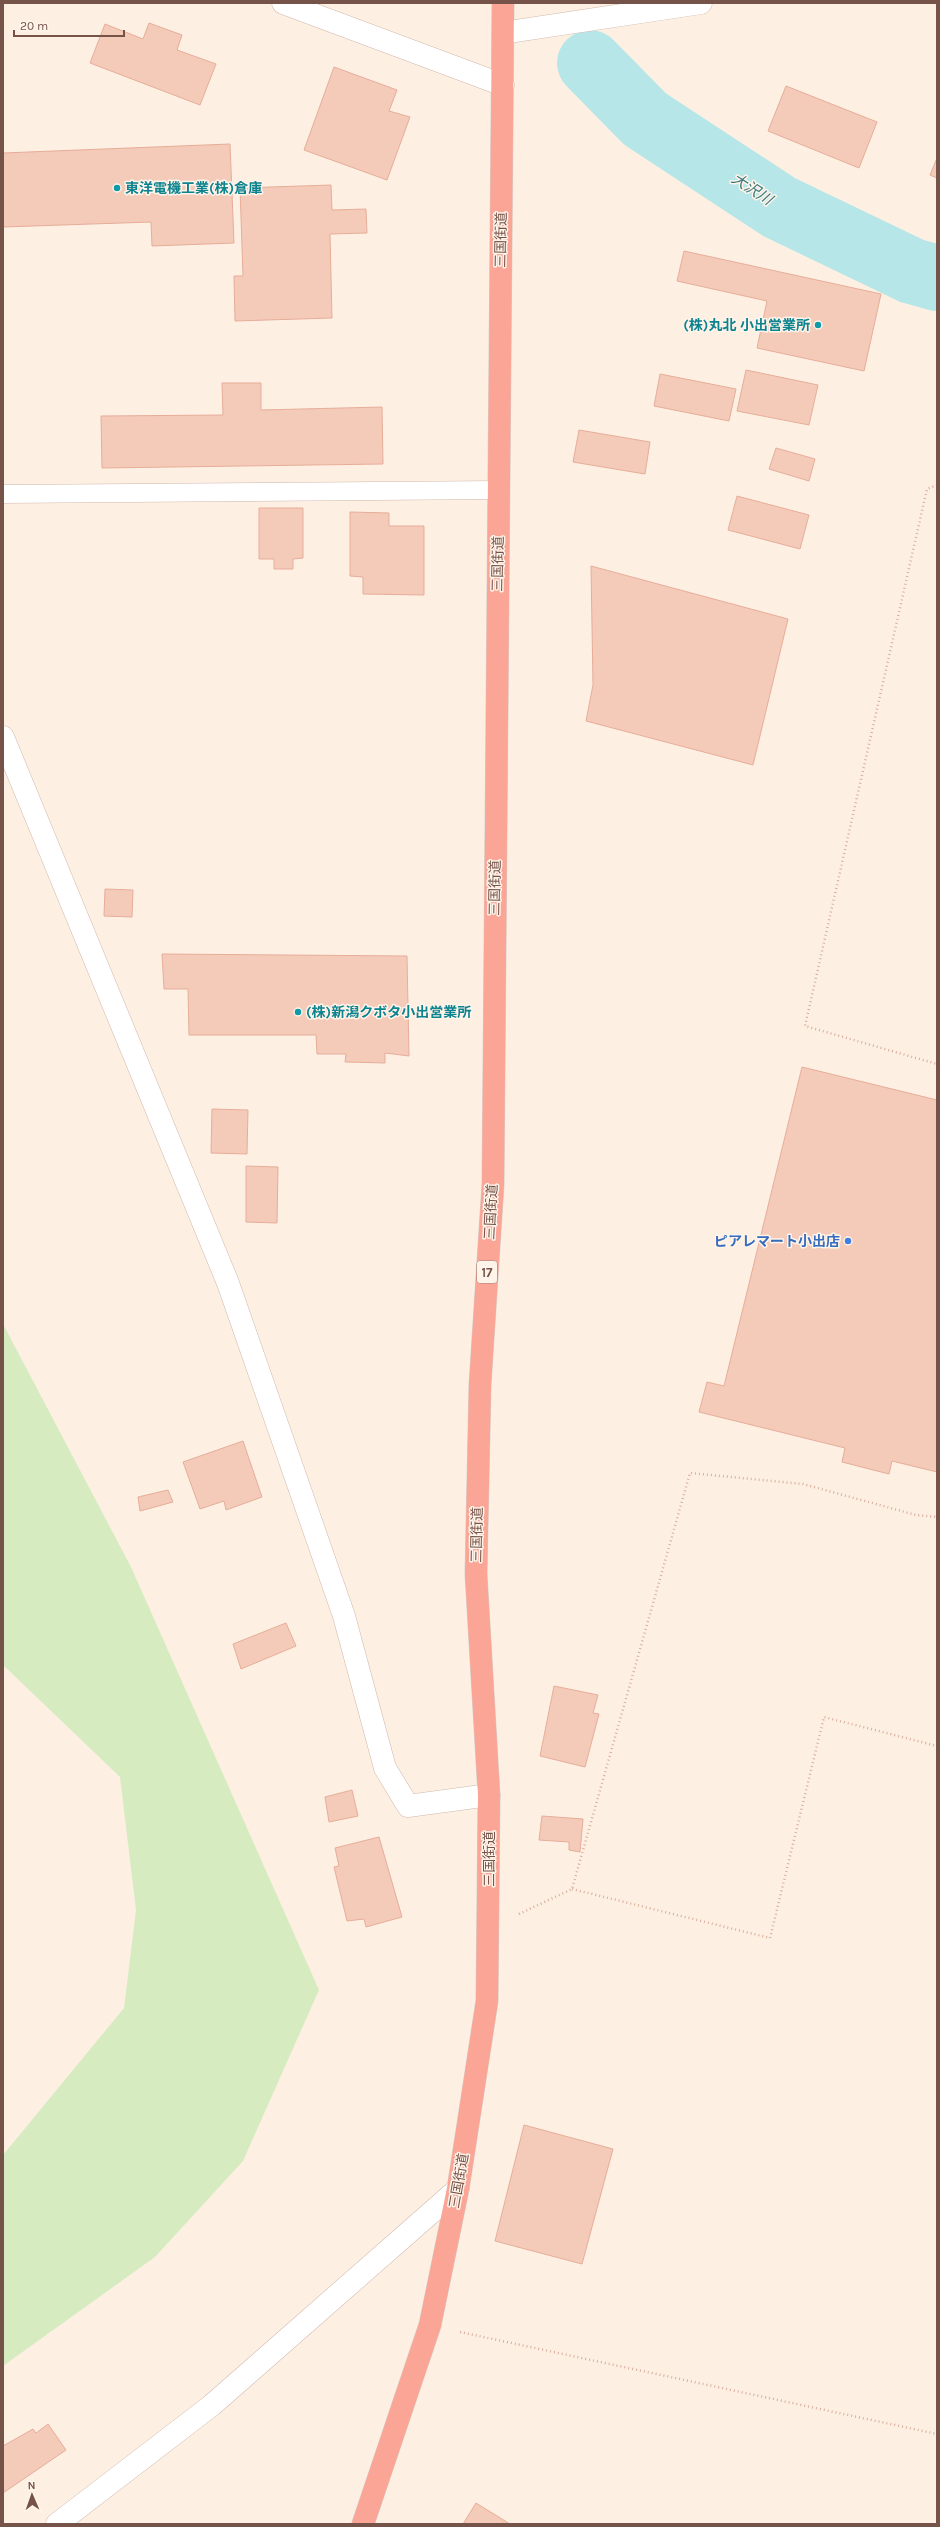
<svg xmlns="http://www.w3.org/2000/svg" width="940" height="2527" font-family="Karla,'Noto Sans JP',sans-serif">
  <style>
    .green { fill: #d7ebc0 }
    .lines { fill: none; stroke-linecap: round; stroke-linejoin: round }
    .river { stroke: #b6e6e8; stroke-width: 66 }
    .building { fill: #f4cab9; stroke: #e7ad99 }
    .lane-casing { stroke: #d1b8ac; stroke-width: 19 }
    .street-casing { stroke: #d1b8ac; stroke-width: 23 }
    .highway-casing { stroke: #d9cfcc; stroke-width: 23 }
    .path { stroke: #d9ad9c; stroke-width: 2.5; stroke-dasharray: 1 3; stroke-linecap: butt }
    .lane { stroke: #fff; stroke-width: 18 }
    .street { stroke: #fff; stroke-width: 22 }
    .highway { stroke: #faa596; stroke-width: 22 }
    .culture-dot { fill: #0f9aa8; stroke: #fff4ea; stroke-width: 1.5 }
    .shop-dot { fill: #3f7fe0; stroke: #fff4ea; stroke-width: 1.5 }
    .labels { text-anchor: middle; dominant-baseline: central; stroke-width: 3; stroke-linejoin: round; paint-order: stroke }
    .shield { fill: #fff4ea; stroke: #9f8379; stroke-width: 1 }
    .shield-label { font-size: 13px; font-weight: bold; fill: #765348 }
    .culture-label { font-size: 14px; font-weight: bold; fill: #0d838f; stroke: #fff4ea; text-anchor: start }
    .street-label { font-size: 14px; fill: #765348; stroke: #fff4ea }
    .shop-label { font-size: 14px; font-weight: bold; fill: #366cbe; stroke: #fff4ea; text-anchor: end }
    .water-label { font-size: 15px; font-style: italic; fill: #3a797d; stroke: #fff4ea }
  </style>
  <rect width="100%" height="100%" fill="#fdf0e3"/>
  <path class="green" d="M3,1324L131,1567L319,1990L243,2161L155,2257L3,2366V2155L124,2008L136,1910L120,1777L3,1665Z"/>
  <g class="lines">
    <path class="river" d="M590,63L645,119L779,207L912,271L937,278"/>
  </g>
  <g class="building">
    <path d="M149,23L182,35L177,50L216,64L200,105L90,63L105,24L143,39Z"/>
    <path d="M334,67L397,90L389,111L410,117L387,180L304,150Z"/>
    <path d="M786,86L877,122L859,168L768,131Z"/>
    <path d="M230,144L234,243L152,246L151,222L3,227V153Z"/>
    <path d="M937,158V178L930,175Z"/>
    <path d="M331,185L332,210L366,209L367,233L330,234L332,318L235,321L234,276H243L240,188Z"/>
    <path d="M684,251L881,294L864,371L757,348L767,301L677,281Z"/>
    <path d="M746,370L818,385L809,425L737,411Z"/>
    <path d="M660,374L736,389L729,421L654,406Z"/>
    <path d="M222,383H261V410L382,407L383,464L102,468L101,416L223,415Z"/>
    <path d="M579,430L650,442L645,474L573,462Z"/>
    <path d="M776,448L815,459L809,481L769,469Z"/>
    <path d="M737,496L809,515L800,549L728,530Z"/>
    <path d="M259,508H303V558L293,559V569H274V559H259Z"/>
    <path d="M350,512L389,513V526H424V595L363,594V577L350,576Z"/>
    <path d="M591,566L788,619L753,765L586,721L593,685Z"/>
    <path d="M105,889L133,890L132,917L104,916Z"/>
    <path d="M162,954L407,956L409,1056L385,1053V1063L345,1062L346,1054H317L316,1035H189L188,989H164Z"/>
    <path d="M802,1067L937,1100V1472L892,1461L889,1474L842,1462L845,1448L699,1412L707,1382L724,1386Z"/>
    <path d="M212,1109L248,1110L247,1154L211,1153Z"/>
    <path d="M246,1166L278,1167L277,1223L246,1222Z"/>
    <path d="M243,1441L262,1497L226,1510L224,1501L200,1509L183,1462Z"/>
    <path d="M168,1490L173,1502L140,1511L138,1497Z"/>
    <path d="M286,1623L296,1646L241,1669L233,1644Z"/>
    <path d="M554,1686L598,1695L593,1713L599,1714L585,1767L540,1756Z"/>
    <path d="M352,1790L358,1816L329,1822L325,1797Z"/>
    <path d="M542,1816L583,1819L580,1852L569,1850V1842L539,1840Z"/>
    <path d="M379,1837L402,1917L366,1927L364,1919L347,1921L334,1867L339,1866L335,1848Z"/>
    <path d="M524,2125L613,2149L582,2264L495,2241Z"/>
    <path d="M48,2424L66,2450L3,2493V2446L33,2429L36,2433Z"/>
    <path d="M476,2503L510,2524H463Z"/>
  </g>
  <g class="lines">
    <g class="lane-casing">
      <path id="lane" d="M3,494L499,490"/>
    </g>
    <g class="street-casing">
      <g id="street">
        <path d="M283,3L503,85"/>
        <path d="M503,33L701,3"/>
        <path d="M3,737L228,1283L344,1616L385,1768L408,1806L489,1795"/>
        <path d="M57,2524L212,2405L458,2189"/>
      </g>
    </g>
    <g class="highway-casing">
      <path id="highway" d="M363,2524L430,2325L458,2189L487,2001L489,1795L476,1574L480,1385L493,1184L503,3"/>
    </g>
    <g class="path">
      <path d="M937,485L927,489L805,1026L937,1064"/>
      <path d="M572,1889L770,1938L824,1717L937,1746"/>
      <path d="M519,1914L572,1889L690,1473L803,1484L916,1515L937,1517"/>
      <path d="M460,2332L937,2434"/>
    </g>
    <use href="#lane" class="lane"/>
    <use href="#street" class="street"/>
    <use href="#highway" class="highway"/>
  </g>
  <g class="culture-dot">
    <circle cx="117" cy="188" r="4"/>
    <circle cx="818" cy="325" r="4"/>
    <circle cx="298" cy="1012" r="4"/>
  </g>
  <circle class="shop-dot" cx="848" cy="1241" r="4"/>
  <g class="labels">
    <rect class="shield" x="477" y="1261" width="20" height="22" rx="3"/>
    <g class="shield-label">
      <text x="487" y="1272">17</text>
    </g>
    <g class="culture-label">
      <text x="125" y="188">東洋電機工業(株)倉庫</text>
      <text x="810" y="325" text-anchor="end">(株)丸北 小出営業所</text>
      <text x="306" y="1012">(株)新潟クボタ小出営業所</text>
    </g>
    <g class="street-label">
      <text transform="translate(501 240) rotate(-89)">三国街道</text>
      <text transform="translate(498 564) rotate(-89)">三国街道</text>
      <text transform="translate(495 888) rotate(-89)">三国街道</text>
      <text transform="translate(491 1212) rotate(-87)">三国街道</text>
      <text transform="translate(477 1535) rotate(-89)">三国街道</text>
      <text transform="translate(489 1859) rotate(-90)">三国街道</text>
      <text transform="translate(459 2181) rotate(-80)">三国街道</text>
    </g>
    <g class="shop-label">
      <text x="840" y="1241">ピアレマート小出店</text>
    </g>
    <g class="water-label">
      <text transform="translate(752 189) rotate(33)">大沢川</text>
    </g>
  </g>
  <rect width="940" height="2527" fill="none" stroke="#765348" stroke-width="8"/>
  <g transform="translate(32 2495) rotate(358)" stroke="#fff4ea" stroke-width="3" paint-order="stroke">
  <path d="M0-3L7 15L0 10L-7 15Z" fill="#765348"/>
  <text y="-6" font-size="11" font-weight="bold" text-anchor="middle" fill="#765348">N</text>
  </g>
  <path d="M14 30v6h110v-6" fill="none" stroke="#765348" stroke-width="2"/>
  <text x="20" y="30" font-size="12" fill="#765348" stroke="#fff4ea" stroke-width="3" paint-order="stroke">20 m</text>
</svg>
